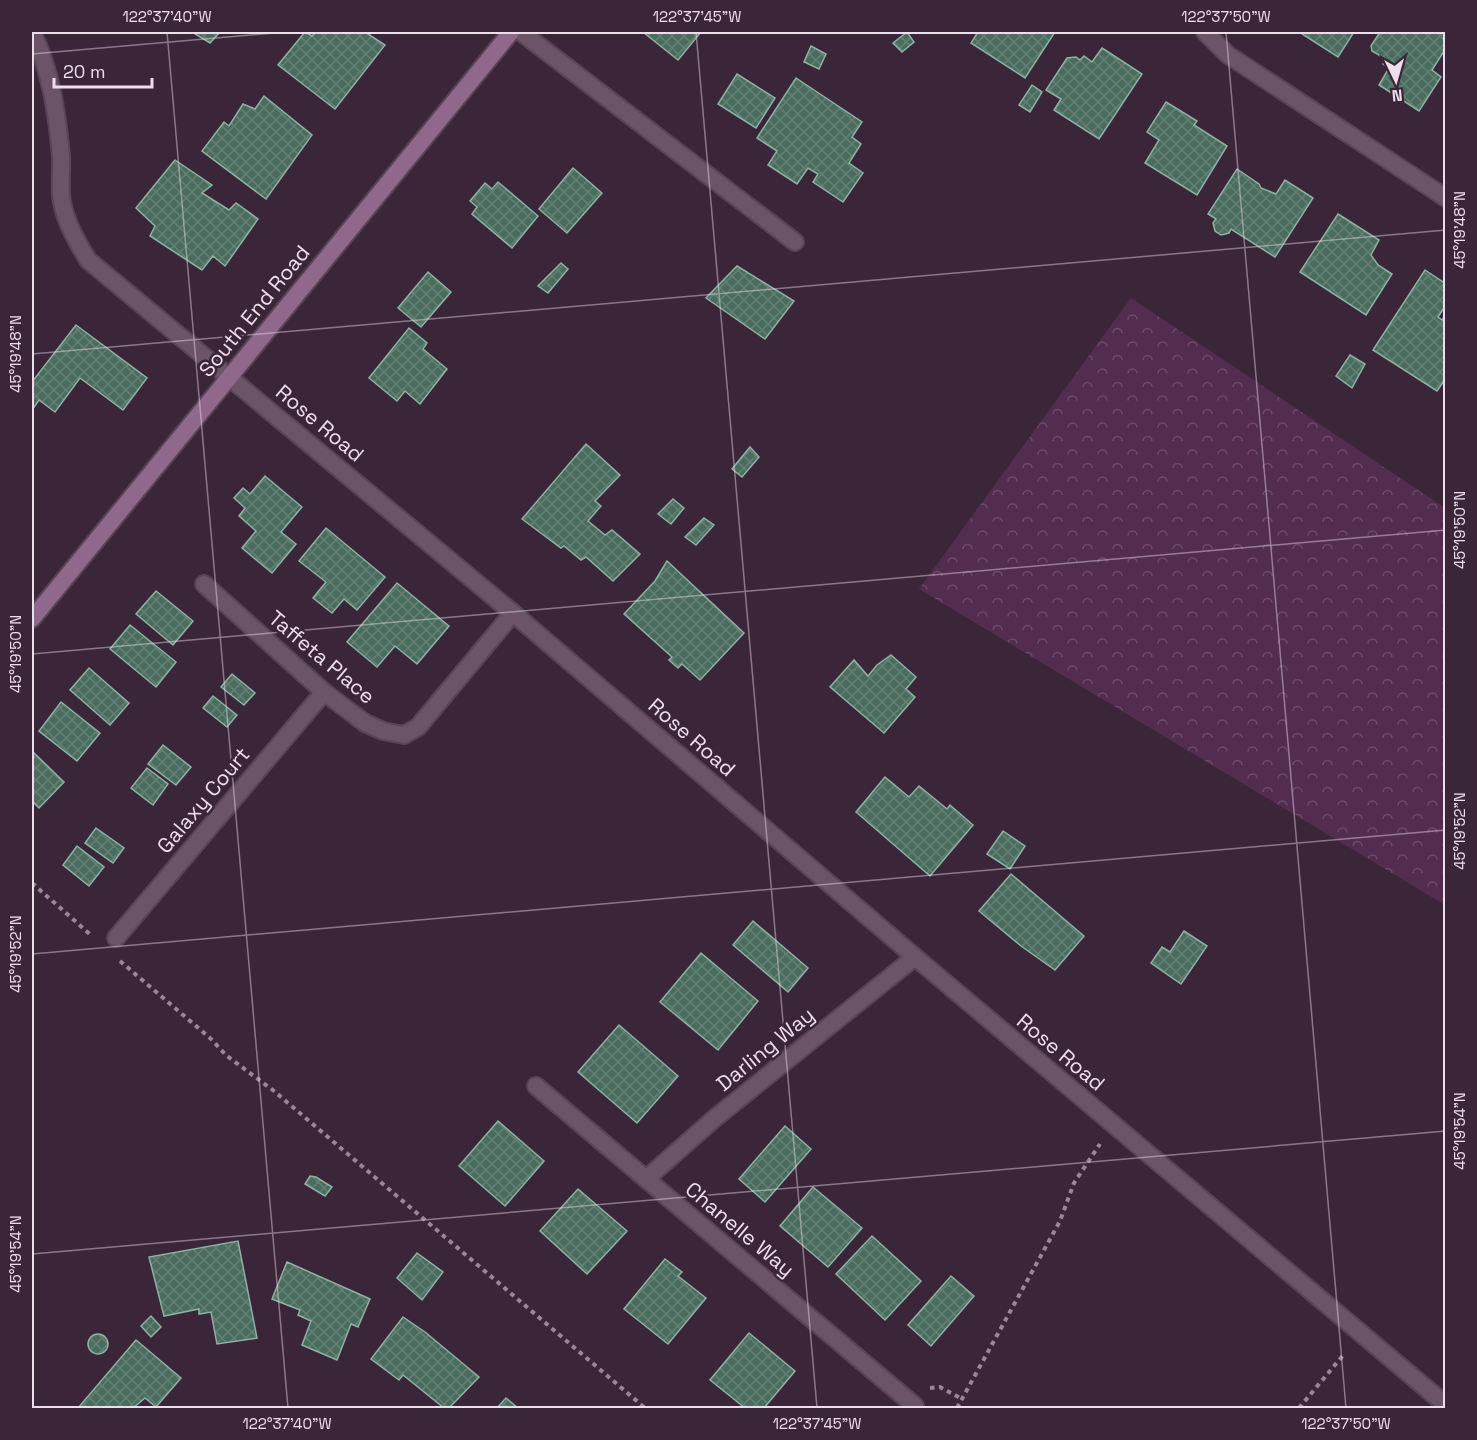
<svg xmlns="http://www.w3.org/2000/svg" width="1477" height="1440" font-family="'Space Grotesk',sans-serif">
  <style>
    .forest { fill: url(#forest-crowns) }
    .building { fill: url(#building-cross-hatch); stroke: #8db2a2; stroke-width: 1.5 }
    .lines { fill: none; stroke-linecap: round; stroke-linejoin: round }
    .service-casing { stroke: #574455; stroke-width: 20 }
    .minor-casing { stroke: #574455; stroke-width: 20 }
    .secondary-casing { stroke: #574455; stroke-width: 20 }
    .path { stroke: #998797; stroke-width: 4; stroke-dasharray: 4.5 4.5; stroke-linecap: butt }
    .service { stroke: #6b5368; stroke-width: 16 }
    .minor { stroke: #6b5368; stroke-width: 16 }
    .secondary { stroke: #90688c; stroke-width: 16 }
    .ticks { fill: none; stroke: #ecdeea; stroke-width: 1.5; stroke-opacity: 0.45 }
    .labels { text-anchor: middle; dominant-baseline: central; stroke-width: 5; stroke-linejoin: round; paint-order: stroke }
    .street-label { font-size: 21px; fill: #ecdeea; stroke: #3b2639 }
    .neatline { fill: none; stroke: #ecdeea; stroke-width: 2 }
    .ticks-label { font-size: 15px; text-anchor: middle; fill: #ecdeea }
  </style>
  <defs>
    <pattern id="forest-crowns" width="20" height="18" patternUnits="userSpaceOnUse" patternTransform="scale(1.5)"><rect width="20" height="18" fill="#532d50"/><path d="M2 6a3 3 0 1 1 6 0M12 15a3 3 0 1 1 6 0" fill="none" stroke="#6c4b69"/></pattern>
    <pattern id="building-cross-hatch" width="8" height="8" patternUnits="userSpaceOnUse" patternTransform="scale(1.5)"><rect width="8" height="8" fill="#4a6c5e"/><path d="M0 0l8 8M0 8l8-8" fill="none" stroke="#648175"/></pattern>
  </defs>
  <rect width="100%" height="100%" fill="#3b2639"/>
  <path class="forest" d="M1131,298L1445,508V905L919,589Z"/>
  <g class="building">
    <path d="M192,32H220L210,43Z"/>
    <path d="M305,32L312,36L316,32H365L385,45L335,109L278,65Z"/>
    <path d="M643,32H701L678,60Z"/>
    <path d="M907,32L914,42L902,52L893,43Z"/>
    <path d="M978,32H1055L1025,78L971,43Z"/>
    <path d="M1299,32H1354L1338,57Z"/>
    <path d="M1380,32H1446V48L1432,70L1441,77L1419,111L1379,85L1389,68L1383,64L1386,59L1372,51L1371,46Z"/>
    <path d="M811,46L826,54L819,69L804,62Z"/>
    <path d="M1102,48L1142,74L1099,139L1054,110L1061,99L1046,90L1067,58L1076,57L1080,60L1084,56L1092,62Z"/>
    <path d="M737,74L775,98L756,128L718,104Z"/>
    <path d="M796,78L862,122L852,137L861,144L849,163L863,173L843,202L813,182L818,174L808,168L797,184L768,165L777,151L757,138Z"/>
    <path d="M1032,85L1042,92L1030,112L1019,105Z"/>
    <path d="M264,96L312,135L266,199L202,151L224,122L229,126L243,104L255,109Z"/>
    <path d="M1166,102L1197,121L1194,125L1227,146L1197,195L1145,163L1159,140L1147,132Z"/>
    <path d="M175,160L212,185L202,193L229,210L236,203L258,219L225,266L213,256L202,270L150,236L155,226L136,208Z"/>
    <path d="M573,168L602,193L567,233L539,209Z"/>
    <path d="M1237,169L1259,184L1261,188L1276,194L1285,180L1313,198L1275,257L1231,229L1229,233L1221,235L1215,231L1213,223L1216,219L1208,214Z"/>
    <path d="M498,182L538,216L512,248L472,214L477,207L470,201L485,183L492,189Z"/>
    <path d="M1338,214L1379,240L1371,255L1378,265L1392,274L1366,315L1300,272Z"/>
    <path d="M561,263L568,269L548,293L538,286Z"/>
    <path d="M737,266L794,301L765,339L706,298Z"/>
    <path d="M1425,270L1446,284V305L1438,317L1442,320L1446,314V378L1437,391L1373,350Z"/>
    <path d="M428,272L451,292L421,327L398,308Z"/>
    <path d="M76,325L147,378L123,410L80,378L55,412L39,400L32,410V382Z"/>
    <path d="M409,328L427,343L423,349L447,369L420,404L405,391L397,401L369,378Z"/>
    <path d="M1350,355L1365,364L1352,388L1336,376Z"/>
    <path d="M586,444L620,475L595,501L601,506L588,521L605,535L612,530L640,554L613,581L586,557L581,560L564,546L561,548L522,519Z"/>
    <path d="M750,447L759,457L742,477L732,469Z"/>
    <path d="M265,476L302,507L281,532L296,544L272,573L242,548L256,531L239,516L245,508L234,498L243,488L250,494Z"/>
    <path d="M673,499L684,508L671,524L658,514Z"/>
    <path d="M704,518L714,525L696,545L685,537Z"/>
    <path d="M326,528L385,577L357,610L344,599L332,613L313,598L326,582L299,561Z"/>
    <path d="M667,561L744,633L700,680L682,664L678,668L669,660L672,657L624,614L655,581Z"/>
    <path d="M397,583L449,626L417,664L395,646L377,667L347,642Z"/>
    <path d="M156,591L193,621L173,645L136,614Z"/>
    <path d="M130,625L176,662L156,687L110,649Z"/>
    <path d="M891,655L916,677L906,689L915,697L884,733L830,687L854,660L868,676L877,665Z"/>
    <path d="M89,668L129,703L110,725L70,690Z"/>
    <path d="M232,674L255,693L244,705L221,687Z"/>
    <path d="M213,696L237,715L227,727L203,708Z"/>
    <path d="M61,702L100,733L77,761L39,731Z"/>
    <path d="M163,745L191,767L176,785L148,764Z"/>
    <path d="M32,751L64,782L39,808L32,801Z"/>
    <path d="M147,768L168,784L153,805L131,788Z"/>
    <path d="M885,777L909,797L919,786L947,809L950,805L973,825L930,876L856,812Z"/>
    <path d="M96,828L124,848L113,863L85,843Z"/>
    <path d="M1003,831L1025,846L1010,869L987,854Z"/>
    <path d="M77,846L104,867L89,886L63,865Z"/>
    <path d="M1011,874L1084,936L1055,970L1021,946L979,911Z"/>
    <path d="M753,921L808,968L788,992L733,945Z"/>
    <path d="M1184,931L1207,946L1181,984L1151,963L1162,947L1170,952Z"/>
    <path d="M701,953L758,1001L718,1050L660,1002Z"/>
    <path d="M619,1025L678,1076L637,1123L578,1072Z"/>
    <path d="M498,1121L544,1161L505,1206L459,1166Z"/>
    <path d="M785,1126L811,1149L765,1202L739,1179Z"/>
    <path d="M310,1176L316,1177L332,1187L325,1196L305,1184Z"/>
    <path d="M813,1187L862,1228L828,1267L780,1226Z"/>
    <path d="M578,1189L627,1231L587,1274L540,1231Z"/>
    <path d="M872,1236L921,1281L885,1320L836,1274Z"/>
    <path d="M238,1241L257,1338L217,1344L211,1312L199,1314V1309L164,1316L149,1257Z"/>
    <path d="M417,1253L443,1272L422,1300L397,1278Z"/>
    <path d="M665,1259L682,1272L678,1276L706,1298L668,1344L624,1309Z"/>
    <path d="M287,1262L370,1299L358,1327L351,1324L337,1360L302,1345L311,1321L298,1315L300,1310L272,1299Z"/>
    <path d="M951,1276L974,1296L931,1346L908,1325Z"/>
    <path d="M151,1316L161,1327L151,1337L141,1326Z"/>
    <path d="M403,1317L425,1332L479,1377L449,1408H444L403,1375L399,1380L371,1359Z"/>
    <path d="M749,1333L795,1371L764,1408H745L710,1380Z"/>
    <circle cx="98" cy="1344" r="10"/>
    <path d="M136,1340L181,1378L156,1407L145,1398L133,1408H78Z"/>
    <path d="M506,1398L518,1408H497Z"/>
  </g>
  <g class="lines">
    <g class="service-casing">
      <path id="service" d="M521,32L795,242"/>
    </g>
    <g class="minor-casing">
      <g id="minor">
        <path d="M32,32C51,71 57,113 61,156C62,171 59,187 62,202C66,223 77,242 88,260L513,613L915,957L1446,1405"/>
        <path d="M1205,32L1228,55L1446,198"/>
        <path d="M204,584L324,692L365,723L383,731L404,735L418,727L513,613"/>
        <path d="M116,938L324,692"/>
        <path d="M536,1086L915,1406"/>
        <path d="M646,1179L715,1118L915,957"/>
      </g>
    </g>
    <g class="secondary-casing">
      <path id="secondary" d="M32,619L511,32"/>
    </g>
    <g class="path">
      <path d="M32,883L92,936"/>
      <path d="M120,961L210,1038L227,1056L274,1091L645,1408"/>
      <path d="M930,1388L940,1387L962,1399"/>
      <path d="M957,1408L1060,1221L1074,1183L1100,1144"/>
      <path d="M1299,1408L1345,1353"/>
    </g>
    <use href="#service" class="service"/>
    <use href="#minor" class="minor"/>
    <use href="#secondary" class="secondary"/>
  </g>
  <path class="ticks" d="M167,32L288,1408M696,32L817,1408M1226,32L1346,1408M32,54L286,32M32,354L1446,230M32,654L1446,530M32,954L1446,830M32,1254L1446,1131"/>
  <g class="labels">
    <g class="street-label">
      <text transform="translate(254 311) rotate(-51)">South End Road</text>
      <text transform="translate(320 423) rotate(40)">Rose Road</text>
      <text transform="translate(322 657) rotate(40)">Taffeta Place</text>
      <text transform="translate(692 737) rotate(41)">Rose Road</text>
      <text transform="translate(203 800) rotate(-50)">Galaxy Court</text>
      <text transform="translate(765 1049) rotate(-39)">Darling Way</text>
      <text transform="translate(1061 1052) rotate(40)">Rose Road</text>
      <text transform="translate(740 1229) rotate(40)">Chanelle Way</text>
    </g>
  </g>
  <rect width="1477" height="1440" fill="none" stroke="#3b2639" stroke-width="66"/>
  <g transform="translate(1396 81) rotate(175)" stroke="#3b2639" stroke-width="4.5" paint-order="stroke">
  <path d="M0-4.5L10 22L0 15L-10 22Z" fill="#ecdeea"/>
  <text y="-9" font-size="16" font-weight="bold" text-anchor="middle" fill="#ecdeea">N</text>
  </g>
  <path d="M54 78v9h98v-9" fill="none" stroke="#ecdeea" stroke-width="3"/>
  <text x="63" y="78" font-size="18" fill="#ecdeea" stroke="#3b2639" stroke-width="4.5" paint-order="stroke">20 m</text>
  <rect x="33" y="33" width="1411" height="1374" class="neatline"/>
  <g class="ticks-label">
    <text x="167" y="22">122°37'40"W</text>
    <text x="697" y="22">122°37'45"W</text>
    <text x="1226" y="22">122°37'50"W</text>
    <text transform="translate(1460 230) rotate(-90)" y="5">45°19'48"N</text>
    <text transform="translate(16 354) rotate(-90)" y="5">45°19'48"N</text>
    <text transform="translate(1460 530) rotate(-90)" y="5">45°19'50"N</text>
    <text transform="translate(16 654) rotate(-90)" y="5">45°19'50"N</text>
    <text transform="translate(1460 831) rotate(-90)" y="5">45°19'52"N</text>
    <text transform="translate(16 954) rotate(-90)" y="5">45°19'52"N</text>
    <text transform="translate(1460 1131) rotate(-90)" y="5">45°19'54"N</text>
    <text transform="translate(16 1254) rotate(-90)" y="5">45°19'54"N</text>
    <text x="287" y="1429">122°37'40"W</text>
    <text x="817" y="1429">122°37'45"W</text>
    <text x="1346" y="1429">122°37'50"W</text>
  </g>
</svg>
